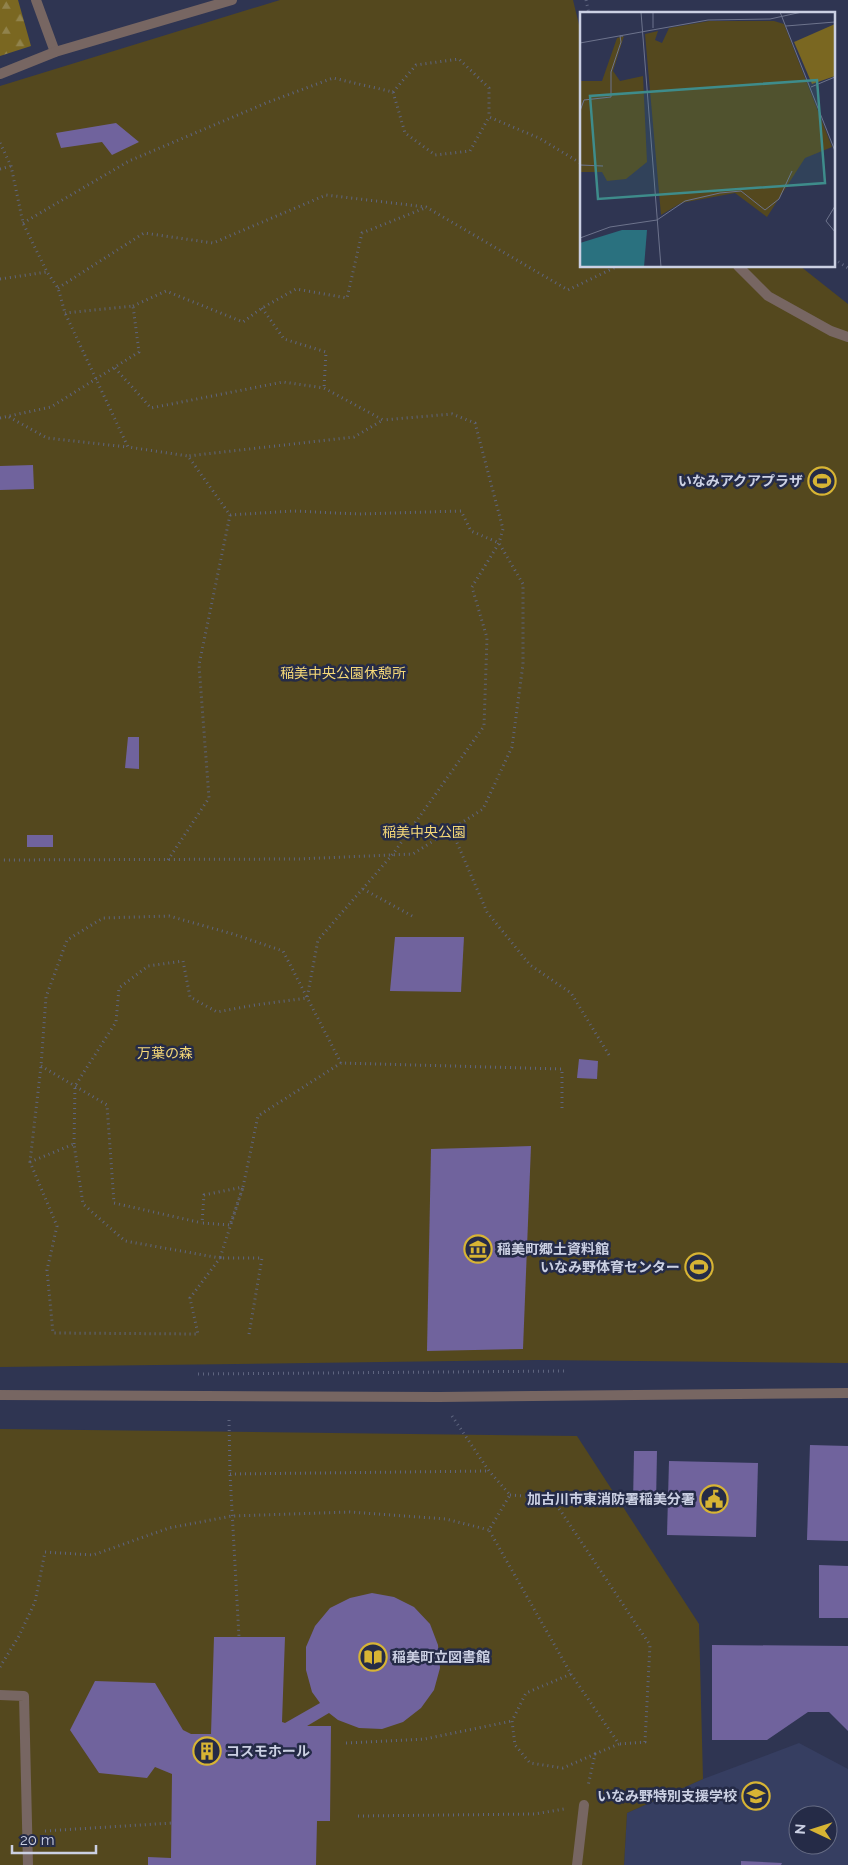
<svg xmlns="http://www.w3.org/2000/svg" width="848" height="1865" font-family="Raleway,'Noto Sans JP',sans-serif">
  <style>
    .built { fill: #363e61; fill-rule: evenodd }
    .forest { fill: url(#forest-firs) }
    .green { fill: #54481e }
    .building { fill: #70639d }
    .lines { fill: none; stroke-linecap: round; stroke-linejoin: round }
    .path { stroke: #5f657f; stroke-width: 3; stroke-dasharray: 1 4; stroke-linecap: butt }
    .service { stroke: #776662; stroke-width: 10 }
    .minor { stroke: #776662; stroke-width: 10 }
    .tertiary { stroke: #776662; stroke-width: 10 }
    .labels { text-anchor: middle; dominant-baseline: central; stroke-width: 5; stroke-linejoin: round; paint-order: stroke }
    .poi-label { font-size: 14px; font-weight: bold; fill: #cbd0e3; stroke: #252b47; text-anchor: end }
    .park-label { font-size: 14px; fill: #f5d878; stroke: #252b47 }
    .inset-road { fill: none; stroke: #6d738c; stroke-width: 1 }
    .view { fill: #3e8c8b; fill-opacity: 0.15; stroke: #3e8c8b; stroke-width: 2.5 }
    .inset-edge { fill: none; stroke: #cbd0e3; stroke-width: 2.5 }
  </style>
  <defs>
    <pattern id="forest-firs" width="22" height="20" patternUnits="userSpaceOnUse" patternTransform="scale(1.25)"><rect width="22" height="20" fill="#7a6721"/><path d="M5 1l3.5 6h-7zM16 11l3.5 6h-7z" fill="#91834c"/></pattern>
  </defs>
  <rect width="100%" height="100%" fill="#2f3552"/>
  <path class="built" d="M799,1743L848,1769V1865H624L627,1813L703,1779ZM798,1815H828V1845H798Z"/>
  <path class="forest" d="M0,0H18L31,46L0,56Z"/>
  <g class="green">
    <path d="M280,0H573L582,37V266H800L848,304V1363L537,1360L0,1367V86Z"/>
    <path d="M0,1429L577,1436L699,1624L703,1779L627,1813L624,1865H0Z"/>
  </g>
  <g class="building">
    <path d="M116,123L139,142L112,155L102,142L61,148L56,133Z"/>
    <path d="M33,465L34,489L0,490V466Z"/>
    <path d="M128,737H139V769L125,768Z"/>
    <rect x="27" y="835" width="26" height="12"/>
    <path d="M395,937H464L461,992L390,991Z"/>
    <path d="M579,1059L598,1061L597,1079L577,1078Z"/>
    <path d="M531,1146L523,1349L427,1351L431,1149Z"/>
    <path d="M810,1445L848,1446V1541L807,1540Z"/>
    <path d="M634,1451H657L656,1503H633Z"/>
    <path d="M669,1461L758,1463L756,1537L667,1535Z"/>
    <path d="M819,1565L848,1566V1618H819Z"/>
    <path d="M372,1593L394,1597L414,1607L430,1624L438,1645L440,1668L434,1690L421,1708L403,1722L382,1729L359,1728L338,1720L329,1713L307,1726H331L330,1821H317L316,1865H148V1857L171,1858L172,1774L155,1767L147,1778L99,1773L70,1730L95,1681L155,1683L183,1730L191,1734H211L214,1637H285L282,1722L285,1723L320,1703L312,1692L306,1670V1647L315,1626L330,1608L350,1598Z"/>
    <path d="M712,1645L848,1646V1731L829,1712H808L767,1740H712Z"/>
    <path d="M741,1861L782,1863L781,1865H741Z"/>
  </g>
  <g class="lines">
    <g class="path">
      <path d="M586,0L589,14"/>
      <path d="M393,92L416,65L459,59L489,88V117"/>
      <path d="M0,143L11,166L23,223L47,272L58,288L65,313L128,447L188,456L230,515L293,511L359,514L461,511L471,531L499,543L523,584V664L512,747L483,809L413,854L299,859L0,860"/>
      <path d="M0,169L11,166"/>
      <path d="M23,223L129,161L266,103L333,78L393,92L405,133L435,155L470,151L489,117L539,138L582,164"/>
      <path d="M834,259L848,268"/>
      <path d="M0,279L47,272"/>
      <path d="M58,288L144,233L213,243L326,195L426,207L568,290L618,266"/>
      <path d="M133,306L166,291L243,322L262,308L296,289L347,298L362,233L425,208"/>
      <path d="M262,308L284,339L326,352L324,388"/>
      <path d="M115,368L151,408L283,382L324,388L383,420L354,437L188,456"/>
      <path d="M9,417L47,438L127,447"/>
      <path d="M0,418L51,407L139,352L133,306L65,313"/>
      <path d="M451,829L487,912L530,965L571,993L609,1055"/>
      <path d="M168,860L209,798L199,665L230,515"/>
      <path d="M363,889L414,917"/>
      <path d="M41,1066L107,1105L114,1203L202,1223"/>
      <path d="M74,1144L75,1086L116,1022L119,988L148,966L183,961L190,997L217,1012L255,1005L307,998L318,940L393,854L484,726L487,638L472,587L499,543L503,529L475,423L452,414L383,420"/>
      <path d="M30,1162L74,1144L83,1204L125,1241L220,1258L190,1298L198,1334L53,1333L47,1270L57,1226L30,1162L41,1066L46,997L67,940L103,918L169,916L233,934L283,951L341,1063"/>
      <path d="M249,1334L262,1258H220L243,1187L230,1225L202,1223L204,1195L243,1187L258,1116L341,1063L562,1069V1112"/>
      <path d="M198,1374L568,1371"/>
      <path d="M452,1416L489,1471L510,1495L489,1530L571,1674L526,1693L512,1721L515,1745L530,1763L563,1768L595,1754L588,1786"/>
      <path d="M229,1420L230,1474L239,1637"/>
      <path d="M230,1474L489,1471"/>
      <path d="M510,1495L552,1498L650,1645L645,1742L619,1744"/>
      <path d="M0,1667L19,1636L35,1602L45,1552L93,1555L169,1528L232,1516L350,1512L446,1519L489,1530"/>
      <path d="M571,1674L619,1744L595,1754"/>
      <path d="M346,1743L425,1739L512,1721"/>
      <path d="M358,1816L535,1814L564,1809"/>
      <path d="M45,1831L172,1823"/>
    </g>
    <g class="service">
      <path d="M0,1695L24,1696L28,1865"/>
      <path d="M577,1865L584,1805"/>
    </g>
    <g class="minor">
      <path d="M36,0L55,52"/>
      <path d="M0,74L55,52L232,0"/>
      <path d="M738,266L768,296L831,331L848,337"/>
    </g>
    <path class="tertiary" d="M0,1395L439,1397L848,1393"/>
  </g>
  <defs>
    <g id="stadium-ring" transform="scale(1.4375)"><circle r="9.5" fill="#252b47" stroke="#d7b434" stroke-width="1.5"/><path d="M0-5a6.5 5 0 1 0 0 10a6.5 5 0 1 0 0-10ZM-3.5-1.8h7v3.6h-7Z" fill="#d7b434"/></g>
    <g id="museum-ring" transform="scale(1.4375)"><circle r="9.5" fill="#252b47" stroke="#d7b434" stroke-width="1.5"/><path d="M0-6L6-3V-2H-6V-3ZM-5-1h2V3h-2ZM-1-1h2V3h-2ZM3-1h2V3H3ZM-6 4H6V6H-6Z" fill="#d7b434"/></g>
    <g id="civic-ring" transform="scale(1.4375)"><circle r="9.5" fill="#252b47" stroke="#d7b434" stroke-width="1.5"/><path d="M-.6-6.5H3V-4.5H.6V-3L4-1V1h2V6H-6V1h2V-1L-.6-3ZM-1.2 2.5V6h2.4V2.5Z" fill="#d7b434"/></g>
    <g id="library-ring" transform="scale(1.4375)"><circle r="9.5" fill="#252b47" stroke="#d7b434" stroke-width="1.5"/><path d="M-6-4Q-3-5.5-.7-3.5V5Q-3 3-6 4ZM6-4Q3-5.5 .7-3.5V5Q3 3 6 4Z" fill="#d7b434"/></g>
    <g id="building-ring" transform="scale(1.4375)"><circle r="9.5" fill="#252b47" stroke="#d7b434" stroke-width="1.5"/><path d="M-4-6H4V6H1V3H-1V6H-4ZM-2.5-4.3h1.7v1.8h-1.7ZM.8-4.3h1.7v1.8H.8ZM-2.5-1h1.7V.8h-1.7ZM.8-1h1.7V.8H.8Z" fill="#d7b434"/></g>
    <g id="school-ring" transform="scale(1.4375)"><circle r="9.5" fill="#252b47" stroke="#d7b434" stroke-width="1.5"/><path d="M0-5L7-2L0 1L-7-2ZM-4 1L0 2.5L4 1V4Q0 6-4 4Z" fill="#d7b434"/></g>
  </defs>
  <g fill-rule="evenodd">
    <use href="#stadium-ring" x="822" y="481"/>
    <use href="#museum-ring" x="478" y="1249"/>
    <use href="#stadium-ring" x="699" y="1267"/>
    <use href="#civic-ring" x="714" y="1499"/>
    <use href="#library-ring" x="373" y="1657"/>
    <use href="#building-ring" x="207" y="1751"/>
    <use href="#school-ring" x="756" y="1796"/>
  </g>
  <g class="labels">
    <g class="poi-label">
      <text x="803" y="481">いなみアクアプラザ</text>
      <text x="497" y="1249" text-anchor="start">稲美町郷土資料館</text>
      <text x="680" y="1267">いなみ野体育センター</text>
      <text x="695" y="1499">加古川市東消防署稲美分署</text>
      <text x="392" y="1657" text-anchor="start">稲美町立図書館</text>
      <text x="226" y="1751" text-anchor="start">コスモホール</text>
      <text x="737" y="1796">いなみ野特別支援学校</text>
    </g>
    <g class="park-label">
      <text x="343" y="673">稲美中央公園休憩所</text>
      <text x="424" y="832">稲美中央公園</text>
      <text x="165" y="1053">万葉の森</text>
    </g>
  </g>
  <g transform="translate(580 12)">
    <rect width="255" height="255" fill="#2f3552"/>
    <path d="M255,12V64L232,72L214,30Z" fill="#7a6721"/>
    <path d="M129,9H194L204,12L252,135L225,146L187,205L155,181L101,191L81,203L65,22L78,19L75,28L82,31L89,16ZM44,24L33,59L40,69L63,64L67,150L46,167L27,169L22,160H0V69H22L37,26Z" fill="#54481e"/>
    <path d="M42,218H67L64,255H0V231Z" fill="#2a717f"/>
    <path class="inset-road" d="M61,0L81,255M73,0V16M200,0L255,139M206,14L255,10M0,31L128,8L190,7L222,0M231,75L255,65M0,99L4,88L31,85V60L41,30L40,24H43M0,153L23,154M255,194L246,209L255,220M0,226L30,215L77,208L105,189L140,181L161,179L185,198L199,187L212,159"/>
    <path class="view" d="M237,68L245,171L18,187L10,84Z"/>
    <rect width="255" height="255" class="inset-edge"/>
  </g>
  <g transform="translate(813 1830) rotate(274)"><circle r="24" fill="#252b47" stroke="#676d85"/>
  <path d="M0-4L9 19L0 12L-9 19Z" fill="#d7b434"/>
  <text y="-8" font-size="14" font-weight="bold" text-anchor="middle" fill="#cbd0e3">N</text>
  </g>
  <path d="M12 1845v8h84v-8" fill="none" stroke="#cbd0e3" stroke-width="2.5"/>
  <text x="20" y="1845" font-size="15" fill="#cbd0e3" stroke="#252b47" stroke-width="4" paint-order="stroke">20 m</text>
</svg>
